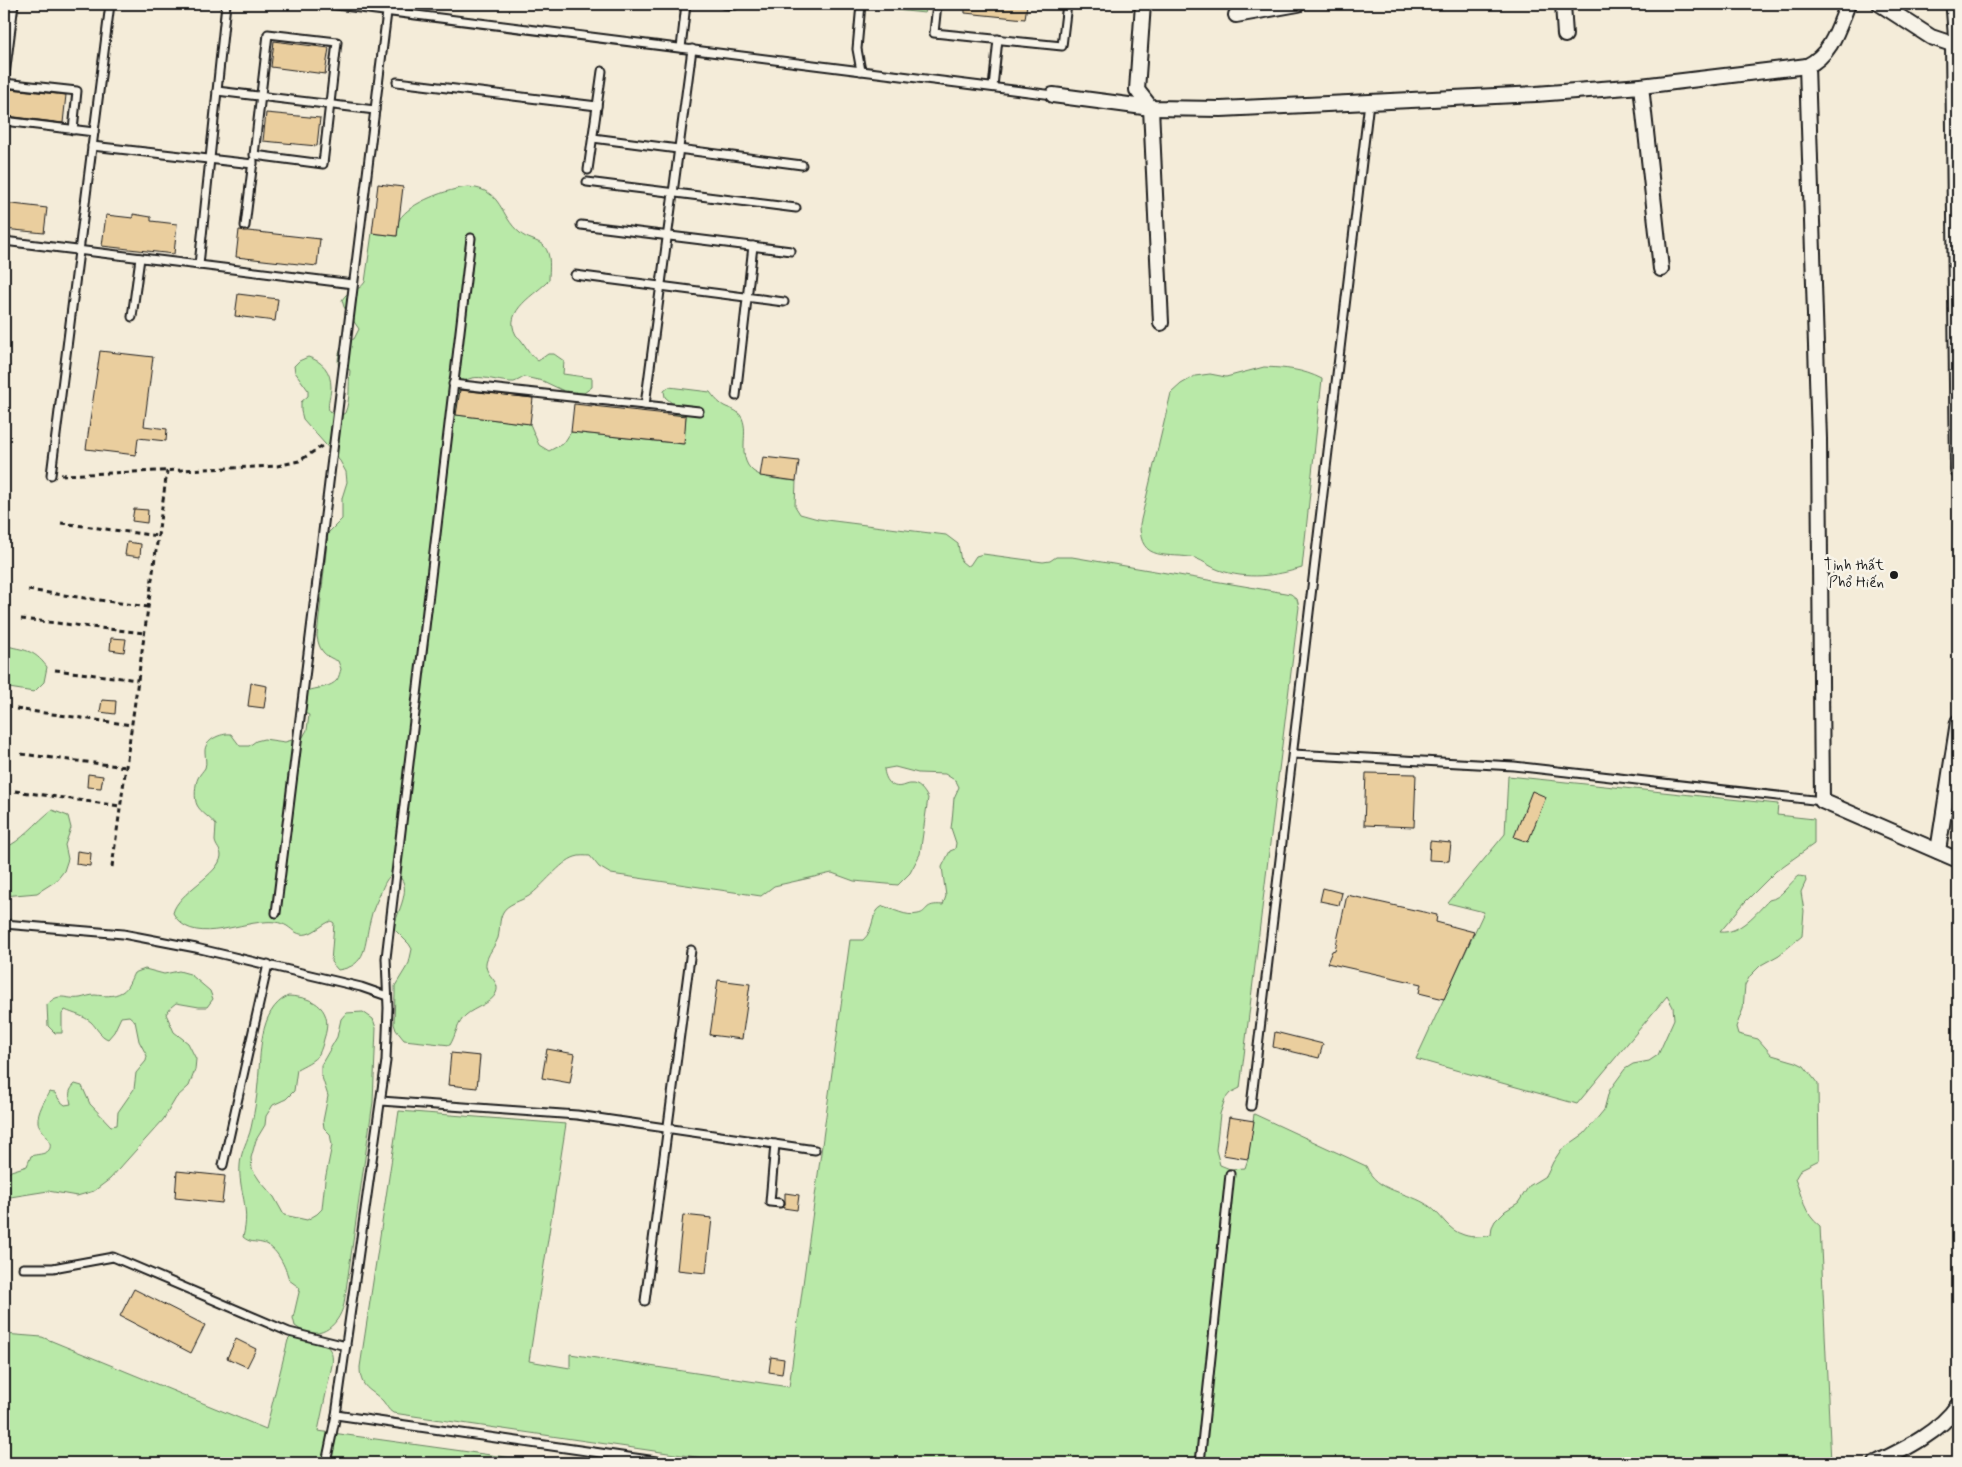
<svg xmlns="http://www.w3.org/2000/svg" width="1962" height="1467" font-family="Mynerve,sans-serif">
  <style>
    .green { fill: #b9e9a8; stroke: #6a8262 }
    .building { fill: #eace9e; stroke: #1c1c1c }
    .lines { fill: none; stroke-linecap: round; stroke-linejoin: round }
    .lane-casing { stroke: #1c1c1c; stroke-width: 11 }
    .street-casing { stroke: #1c1c1c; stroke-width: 18 }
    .path { stroke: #1c1c1c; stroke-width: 3; stroke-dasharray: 5 4; stroke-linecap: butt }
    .lane { stroke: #f7f3e8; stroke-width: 7 }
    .street { stroke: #f7f3e8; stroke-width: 14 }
    .poi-dot { fill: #1c1c1c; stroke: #f7f3e8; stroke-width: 2 }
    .labels { text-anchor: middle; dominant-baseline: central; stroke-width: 5; stroke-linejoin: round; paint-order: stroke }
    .poi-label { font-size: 15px; fill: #1c1c1c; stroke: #f7f3e8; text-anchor: end }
  </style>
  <rect width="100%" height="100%" fill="#f4ecd9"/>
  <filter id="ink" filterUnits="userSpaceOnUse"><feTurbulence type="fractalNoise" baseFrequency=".02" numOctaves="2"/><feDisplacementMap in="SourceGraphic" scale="10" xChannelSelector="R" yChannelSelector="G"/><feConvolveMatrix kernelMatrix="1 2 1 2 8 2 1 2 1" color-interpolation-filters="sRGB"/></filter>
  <g filter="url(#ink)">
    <g class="green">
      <path d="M896,4H927L925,13L895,10Z"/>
      <path d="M468,187C503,189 499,216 520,233C526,239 538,240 544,246C552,255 549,269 549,280C537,294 502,310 516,335C517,337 520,338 521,340C527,348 530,355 538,361L548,354H554L564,361L563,374L592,378V387L584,393L564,391L543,381L524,377C521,379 517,381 514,382C498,383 467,368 460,388C457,396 458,407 457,415L530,424L539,445L549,451L564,443L571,432L683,444L686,416L675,415L674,405L665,397L664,391L669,387L710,392C713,396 717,401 721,404C729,410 737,408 742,418C746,427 744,437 744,445C742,480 771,478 796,481L795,506L800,514L818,519L946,535L958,544L961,561L967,566L970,565L976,556L983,554L1043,562L1050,561L1056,557H1072L1291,594L1297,599L1299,607L1240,1088L1230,1093L1225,1099L1220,1114L1216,1150L1220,1165L1230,1169L1245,1168L1248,1159L1254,1114L1366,1166C1377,1193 1408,1191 1429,1206C1442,1215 1447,1230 1464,1235C1473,1238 1482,1237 1491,1235L1492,1227L1495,1221L1505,1211L1518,1203L1529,1186L1547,1175L1553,1162L1561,1150L1584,1134L1590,1127L1604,1110L1609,1091L1625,1069L1633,1064L1649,1061L1658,1055L1674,1019L1673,1007L1667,996L1577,1104L1416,1059L1484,912L1448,903L1505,834L1508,776L1778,804L1777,815L1814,819V844L1776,871L1745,902L1720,932C1740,934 1756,913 1769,900C1782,898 1788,884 1799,876L1805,877L1806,881L1801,892L1804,911L1802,936L1779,955L1761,965L1750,976L1745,985L1743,1009L1736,1027L1738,1034L1758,1039L1772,1055L1796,1062L1804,1066L1818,1084L1819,1160L1801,1169L1795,1179C1802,1196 1804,1214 1820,1226L1831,1463H737L393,1413C388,1410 387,1406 383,1401C370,1388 360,1389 360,1367L399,1111L566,1124L529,1361L570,1368V1354L789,1387L850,940H863C875,930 870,912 883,906C893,909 906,917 918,914C929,912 923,903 943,905L946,896L942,867L950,851L955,849L956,843L951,828L952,821L954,798L959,787L956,781L945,774L918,773L895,767L884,769C885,779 891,789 902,786C904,786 908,784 910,784C919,783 924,791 928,798L920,854L910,873L898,885L854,881L832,873L774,886L761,896L611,874L599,867L590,856C586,856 580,855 575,857C560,862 543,886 529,896C521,901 507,904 503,912C499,919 500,930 498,938C495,946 490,951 487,959C481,975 502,980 496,993C491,1004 475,1007 466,1015C457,1023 456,1035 450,1045L404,1040L396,1030L394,1024L395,992V986L409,963L412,949L409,944L394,929C395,913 417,884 394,873C387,877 384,884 381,892C377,901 372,910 370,921C364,944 368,966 338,970L331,962L334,923L331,921C323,924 315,932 307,934C298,936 293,930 287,926C280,922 272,921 264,922C237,923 190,946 173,913C178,892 219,875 221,856C221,850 216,847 215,841C215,836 216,830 216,825C211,818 201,813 197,805C194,799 195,784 198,778C200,774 203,771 205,768C207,762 205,758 205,752C204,740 221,733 231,734L240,746H249L256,741L264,739L285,742L303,737L307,730L309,715L298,710C293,682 325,694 337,680C339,677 340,672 341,669L338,661C324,656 319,650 317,636L328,533L342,519V498L347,482L346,472L340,461L303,419L301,411V402L308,396V390L295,372L294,366L299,361L308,357C322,361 331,371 331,387C331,395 327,402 329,411L334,415L340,416L345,413C351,398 348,385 350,371L349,369L346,372L340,371C335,360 340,340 354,339L359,329L344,307L342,300C349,288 359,292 365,282L372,233L397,236C397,231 397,224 399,220C410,202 448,189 468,187Z"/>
      <path d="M1264,367C1286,368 1302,369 1322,379L1302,568C1275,576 1247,580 1219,570C1210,567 1204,561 1195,558C1169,552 1139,564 1140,524L1171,393L1181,384L1195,376L1210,374L1226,377Z"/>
      <path d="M4,645C24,651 33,648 47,667L44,682L34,692L9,688L4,692Z"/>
      <path d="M52,810L68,816L71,828L65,845L68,859L64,871L56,881L37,893L4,896V848C20,843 37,821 52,810Z"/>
      <path d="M145,969L164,974L179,971L190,974L210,991L213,999L207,1007H199L176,1003L171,1007L166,1014L174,1032L188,1043L196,1059L195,1070L189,1086L176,1098L163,1120L110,1179L94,1191L77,1196L48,1191L4,1198V1177L11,1171L27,1166L31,1156C36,1154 45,1155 49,1150C55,1141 39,1130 38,1122C37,1113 45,1100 49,1092L55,1093L60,1101L65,1105L71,1104C69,1095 68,1091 75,1084L82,1086L90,1104L111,1126L117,1125L118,1112L134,1089L136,1073L146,1061L147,1056L139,1041L135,1021L129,1016L121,1017L114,1032L108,1039C100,1036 97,1028 91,1022C84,1016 74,1014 65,1010L62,1014V1033H55L48,1026L47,1005C59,991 65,1000 80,998C85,997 90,995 95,995C104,996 113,997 122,992C128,989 131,978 134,973Z"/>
      <path d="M288,996C316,997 334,1010 324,1039C323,1044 321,1050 319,1054C314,1061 304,1065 297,1069L294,1091L286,1099L273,1105L266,1116L265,1125L256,1140L251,1158L252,1169L260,1181L274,1197L284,1215L307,1220L317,1214L322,1209L325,1180L332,1145L330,1134L324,1128L323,1121L328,1096L321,1074V1065L337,1037L341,1019L346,1013L363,1012L373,1019L376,1028L373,1102L344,1304C338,1328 317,1343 295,1326L293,1318L300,1288L289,1280C286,1268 277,1246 262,1243C254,1241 250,1243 243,1237C251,1207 238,1191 240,1165C241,1150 248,1141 251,1128C254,1114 257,1098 258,1083C261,1055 258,1010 288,996Z"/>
      <path d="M4,1334L42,1337L266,1429L288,1340L291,1337H295C313,1341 336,1340 332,1365L318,1431L548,1463H4Z"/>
    </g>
    <g class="building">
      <path d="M965,4H1027L1025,19L965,13Z"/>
      <path d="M274,41L329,48L325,74L271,67Z"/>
      <path d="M10,89L66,95L63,123L7,116Z"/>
      <path d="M266,113L320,118L317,146L263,141Z"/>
      <path d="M378,184L403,187L397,236L372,233Z"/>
      <path d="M4,203L47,208L44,233L4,229Z"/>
      <path d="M133,214L151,217V221L177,224L174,254L102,246L106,215L133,218Z"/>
      <path d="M239,230L320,239L317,266L236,257Z"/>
      <path d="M238,294L278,299L275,321L235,316Z"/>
      <path d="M100,351L153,357L144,426L167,429L166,441L138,438L136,455L86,449Z"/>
      <path d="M460,390L533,398L530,424L456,415Z"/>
      <path d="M574,404L686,416L684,444L571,432Z"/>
      <path d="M763,457L799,461L796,481L760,476Z"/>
      <path d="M134,509L148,510L147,523L132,521Z"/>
      <path d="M127,542L141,544L140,557L125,555Z"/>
      <path d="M111,638L126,639L124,652L110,650Z"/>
      <path d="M251,683L267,686L264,708L248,706Z"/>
      <path d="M102,700L116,701L115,714L100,712Z"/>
      <path d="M1366,773L1416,774L1414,827L1364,825Z"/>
      <path d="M88,774L103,776L101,788L87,787Z"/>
      <path d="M1532,791L1546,797L1528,842L1514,837Z"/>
      <path d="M1430,841L1451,843L1449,861L1429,860Z"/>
      <path d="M77,851L91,853L90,866L76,864Z"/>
      <path d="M1323,888L1342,893L1339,905L1320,901Z"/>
      <path d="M1347,895L1437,915L1436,922L1474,932L1444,999L1419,993L1421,984L1327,963L1332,951L1335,950Z"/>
      <path d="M718,980L750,984L742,1039L710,1035Z"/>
      <path d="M1275,1032L1323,1044L1319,1058L1273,1047Z"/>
      <path d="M547,1049L575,1054L570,1083L542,1078Z"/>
      <path d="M451,1053L480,1056L477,1088L448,1085Z"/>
      <path d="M1229,1117L1254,1121L1248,1159L1223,1155Z"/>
      <path d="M177,1171L225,1176L222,1203L175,1198Z"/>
      <path d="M785,1193L799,1195L797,1210L783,1208L785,1204Z"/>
      <path d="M683,1215L712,1218L706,1273L677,1270Z"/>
      <path d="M134,1289L205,1325L191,1353L120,1316Z"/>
      <path d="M236,1339L256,1349L247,1367L227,1358Z"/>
      <path d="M771,1357L784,1359L782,1374L769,1372Z"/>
    </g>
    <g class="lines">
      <g class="lane-casing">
        <g id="lane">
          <path d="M328,4L1053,95"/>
          <path d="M723,4L735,5V4"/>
          <path d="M937,4L934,33L1062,46L1067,4"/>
          <path d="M1950,4L1953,44"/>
          <path d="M268,34L337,42L323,164L254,155Z"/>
          <path d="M681,48L686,4"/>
          <path d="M861,71L857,49L861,4"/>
          <path d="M397,82L597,106"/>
          <path d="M4,83L77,91L73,130"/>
          <path d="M4,83L14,4"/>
          <path d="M993,87L998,39"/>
          <path d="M217,91L375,110"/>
          <path d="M4,121L94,132"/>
          <path d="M593,138L802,165"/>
          <path d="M92,146L253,164"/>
          <path d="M588,170L602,71"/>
          <path d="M587,182L796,208"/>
          <path d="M581,225L791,251"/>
          <path d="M245,226L253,161"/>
          <path d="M4,241L353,284"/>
          <path d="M199,265L226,4"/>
          <path d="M575,275L784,302"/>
          <path d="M132,317L140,258"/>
          <path d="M453,384L699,411"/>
          <path d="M736,396L753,246"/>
          <path d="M645,405L692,49"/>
          <path d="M51,475L110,4"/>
          <path d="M1293,754L1514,766L1822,801"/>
          <path d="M276,913L388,4"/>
          <path d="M4,924L123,934L196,948L361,987L387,996"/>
          <path d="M381,1101L577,1115L815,1150"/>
          <path d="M1251,1106L1369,102"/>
          <path d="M775,1144L770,1202L780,1203"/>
          <path d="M223,1165L268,964"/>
          <path d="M23,1268H53L113,1257L289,1332L346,1346"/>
          <path d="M645,1301L691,950"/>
          <path d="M336,1415L670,1463"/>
          <path d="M326,1463L336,1415L386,1061L388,1008L386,958L471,238"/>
          <path d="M1200,1463L1230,1174"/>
        </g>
      </g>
      <g class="street-casing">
        <g id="street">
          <path d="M1143,4L1137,90L1151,108L1161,323"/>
          <path d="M1563,4L1565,35"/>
          <path d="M1880,4L1931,37L1958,46"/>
          <path d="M1236,15L1298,4"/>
          <path d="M1953,44L1958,470"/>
          <path d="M1807,66L1819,439L1822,801L1958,860"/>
          <path d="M1641,86L1661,269"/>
          <path d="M1053,95L1151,108L1221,109L1536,94L1641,86L1807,66C1832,54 1838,28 1848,4"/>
          <path d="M1938,851L1958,722"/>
          <path d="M1876,1463C1905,1449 1940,1432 1958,1405"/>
        </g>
      </g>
      <g class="path">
        <path d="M61,475L277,466L299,461L322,446"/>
        <path d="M61,523L158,536"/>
        <path d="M28,590L148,607"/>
        <path d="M21,619L144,633"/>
        <path d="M55,670L138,680"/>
        <path d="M16,709L132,725"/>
        <path d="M21,754L126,767"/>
        <path d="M15,791L120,806"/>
        <path d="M112,867L167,471"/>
      </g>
      <use href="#lane" class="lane"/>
      <use href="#street" class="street"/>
    </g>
  </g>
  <circle class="poi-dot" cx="1894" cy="575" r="5"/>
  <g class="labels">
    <g class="poi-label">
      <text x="1884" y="566">Tịnh thất<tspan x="1884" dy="17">Phổ Hiến</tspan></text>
    </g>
  </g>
  <rect width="1962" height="1467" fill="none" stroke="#f7f3e8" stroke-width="20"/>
  <rect x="10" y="10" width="1942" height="1447" fill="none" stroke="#1c1c1c" stroke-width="2" filter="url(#ink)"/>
</svg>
